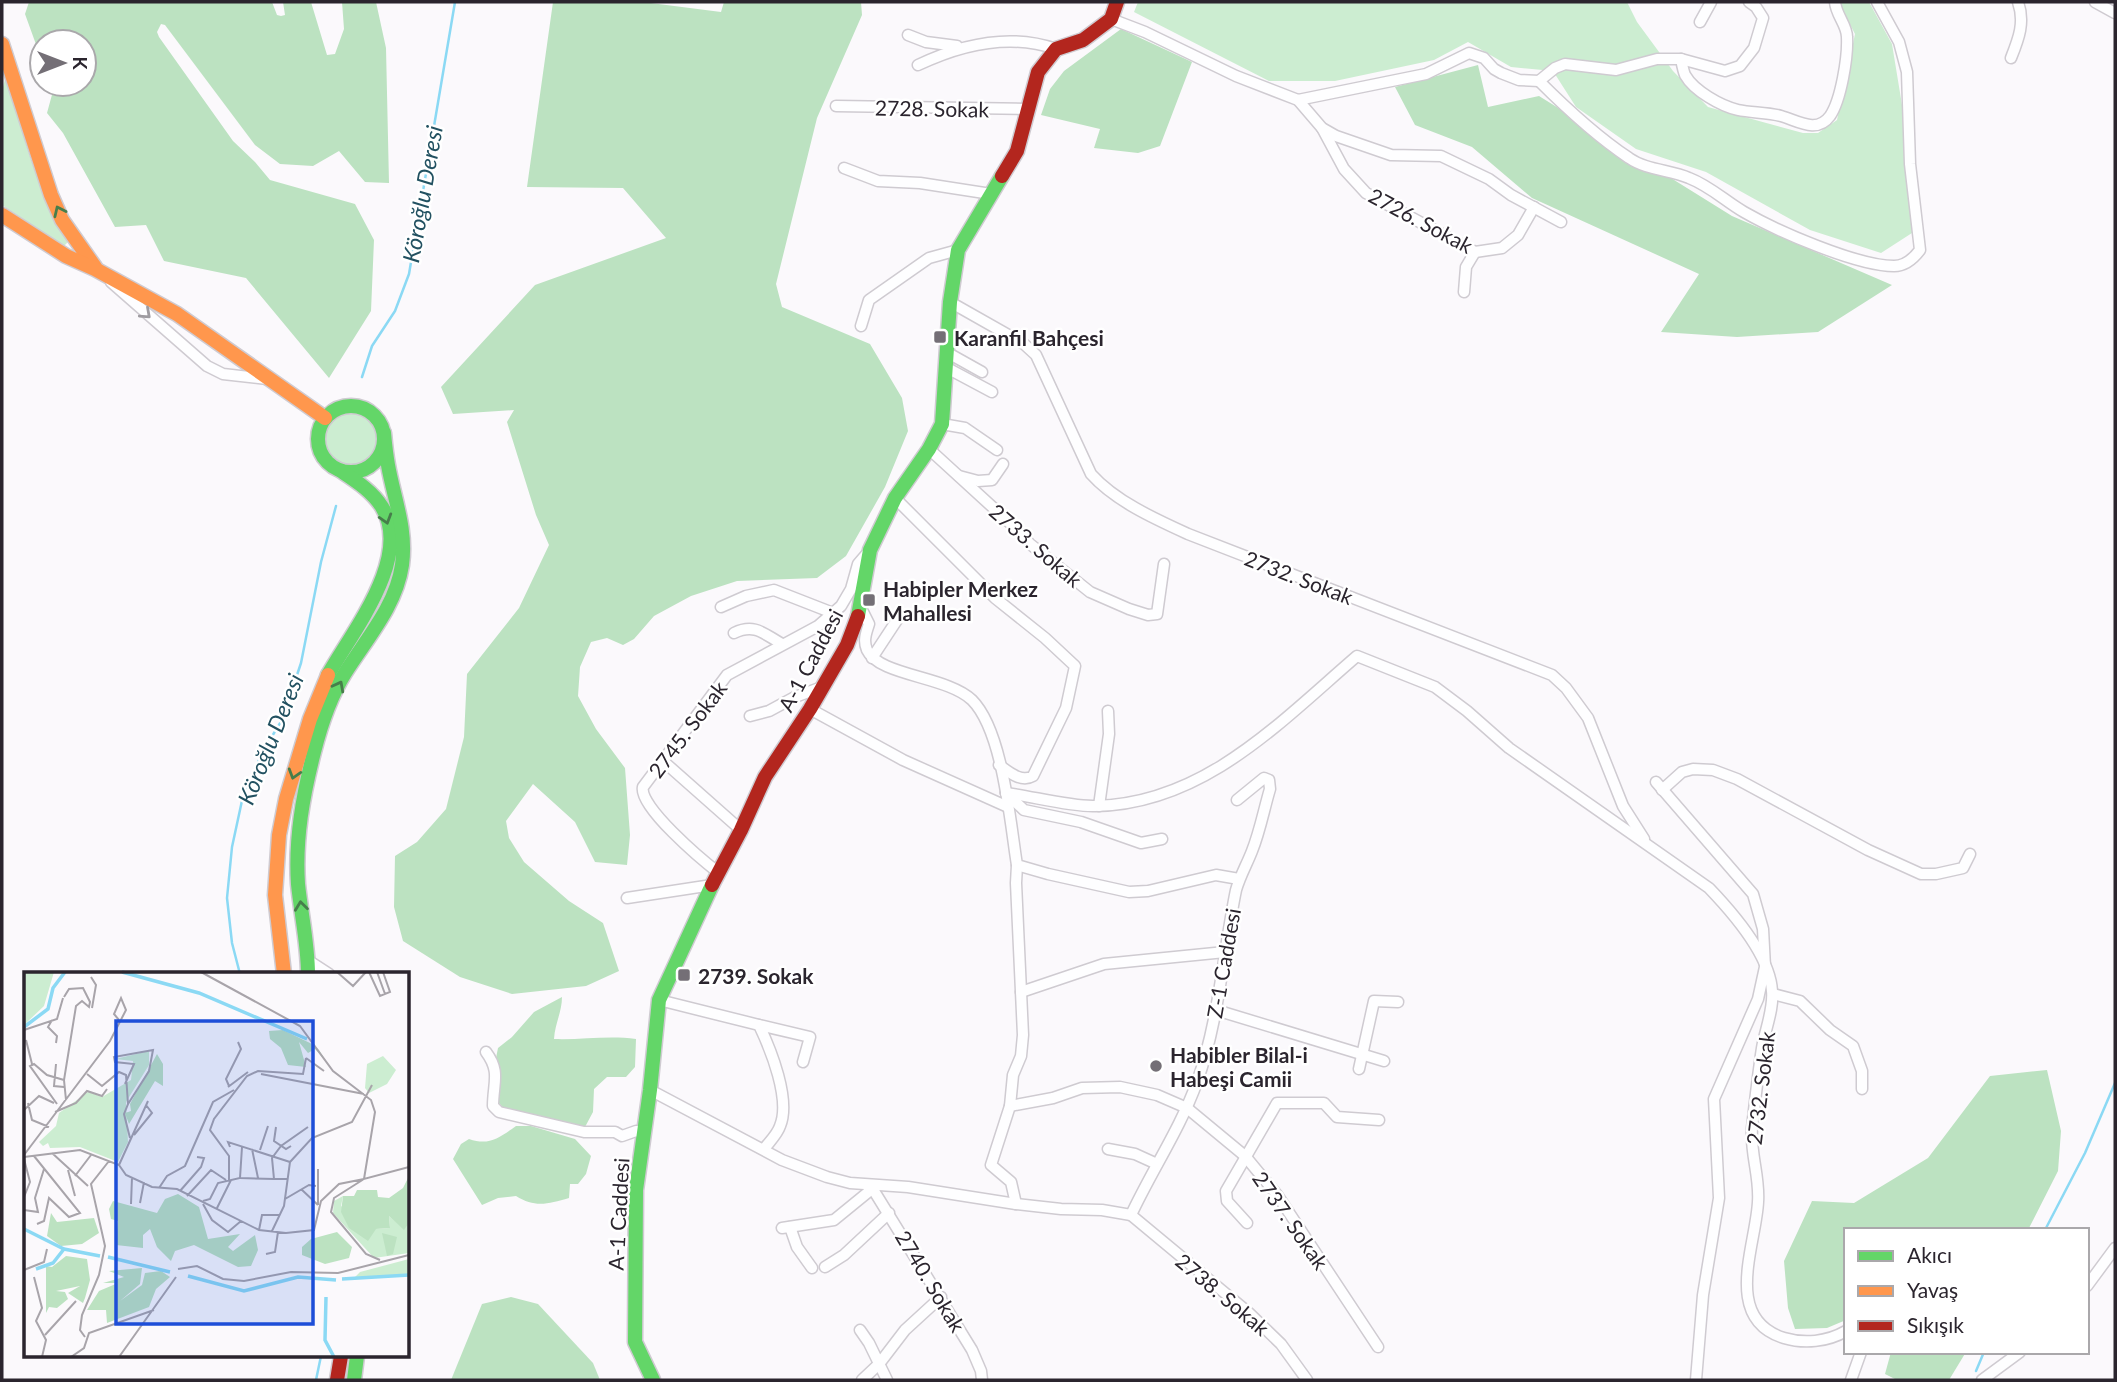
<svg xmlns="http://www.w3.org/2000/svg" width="2117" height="1382" font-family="Lato,sans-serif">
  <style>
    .green { fill: #ccedd1 }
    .forest { fill: #bce2c1 }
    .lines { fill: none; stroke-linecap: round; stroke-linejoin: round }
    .stream { stroke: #8bd9f4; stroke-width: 2.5 }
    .street-casing { stroke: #cfcbd1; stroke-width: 13 }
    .fast-casing { stroke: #cfcbd1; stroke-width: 17 }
    .slow-casing { stroke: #cfcbd1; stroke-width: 17 }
    .jam-casing { stroke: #cfcbd1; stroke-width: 17 }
    .street { stroke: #fefeff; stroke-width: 10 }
    .fast { stroke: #63d668; stroke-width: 14 }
    .slow { stroke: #ff974d; stroke-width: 14 }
    .jam { stroke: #b3261e; stroke-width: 14 }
    .oneway { stroke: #477e4b }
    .oneway2 { stroke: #9f9ca1 }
    .poi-dot { fill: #746f76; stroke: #fff; stroke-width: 2.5 }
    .labels { text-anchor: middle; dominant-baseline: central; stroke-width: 5; stroke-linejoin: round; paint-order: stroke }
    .street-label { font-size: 21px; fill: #2b252e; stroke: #fff }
    .poi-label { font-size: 21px; font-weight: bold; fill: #2b252e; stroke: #fff; text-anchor: start }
    .water-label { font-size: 23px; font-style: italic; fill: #225161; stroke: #fff }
    .inset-river { fill: none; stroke: #8bd9f4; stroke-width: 3.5 }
    .inset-road { fill: none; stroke: #a8a4aa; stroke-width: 2 }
    .view { fill: #1d4ed8; fill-opacity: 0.15; stroke: #1d4ed8; stroke-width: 3.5 }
    .inset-edge { fill: none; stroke: #2b252e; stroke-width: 3.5 }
  </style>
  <rect width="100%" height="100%" fill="#fbf9fc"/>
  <g class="green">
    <path d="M1138,2H1627L1637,22L1673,71L1708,107L1803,133H1818L1837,120L1855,34L1841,7L1842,2H1869L1892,44L1903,111L1912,233L1881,253L1810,230L1706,172L1636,149L1576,107L1553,71L1511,67L1468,42L1434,60L1335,81H1269L1134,12Z"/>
    <path d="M6,75C24,135 35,188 68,242L64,246L2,205V91Z"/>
    <circle cx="352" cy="438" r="27"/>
  </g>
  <g class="forest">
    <path d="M29,2H272L277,15L281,16L285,15L283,2H311L327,55L335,54L344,29L342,2H376L386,48L389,183L365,182L339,151L313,166L280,164L255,145L165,25L161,24L157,32L159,37L233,141L255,162L270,180L355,204L374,240L371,311L329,378L246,278L164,261L146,225L115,227L63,133L47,113L53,91L50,84H84V42H42V61L25,14Z"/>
    <path d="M553,2H643L721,12L724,2H861L862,15L817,118L776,284L782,307L870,344L902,398L908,431L885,487L846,556L817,578L737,581L691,596L654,616L634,639L623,645L607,638L591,642L580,667L578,696L596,729L625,768L630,835L627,865L595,862L575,822L533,784L506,821L509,838L524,862L569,901L603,923L619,971L586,986L512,994L460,977L403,941L394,907L395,856L417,842L446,809L464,737L467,674L519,608L549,545L536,515L507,422L514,410L453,414L441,387L535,285L666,238L623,188L527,187Z"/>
    <path d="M1121,29L1192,62L1160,146L1138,153L1094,148L1100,129L1041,115L1050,89L1064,71Z"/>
    <path d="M1478,65L1488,107L1539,96L1732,216L1892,285L1818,332L1737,337L1661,332L1699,274L1532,198L1472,147L1415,125L1395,87Z"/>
    <path d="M562,997C562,1012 555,1023 554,1039C582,1040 609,1035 636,1039L635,1067L626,1077H607L594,1089L593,1112L585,1127L569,1125L506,1111L497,1101L500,1078L495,1063L498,1048L512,1037L534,1012Z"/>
    <path d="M2047,1070L2061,1131L2058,1171L2028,1230H1846V1320L1827,1328L1795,1329L1788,1308L1784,1261L1812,1201L1854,1203L1928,1158L1990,1076Z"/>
    <path d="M516,1126H531L575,1139L591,1156L586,1174L578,1184H570L569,1198C548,1204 535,1208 516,1196L498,1198L482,1205L453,1159L461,1144L469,1139C489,1146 499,1138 516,1126Z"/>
    <path d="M511,1297L538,1304L593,1363L600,1380H451L482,1304Z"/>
    <path d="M1891,1352H1966L1949,1380H1897L1885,1374Z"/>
  </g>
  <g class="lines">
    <g class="stream">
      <path d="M362,377L372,346L395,311L409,274L455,2"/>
      <path d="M240,974L232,943L227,898L232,847L243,796L263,751L282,720L301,663L321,562L336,506"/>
      <path d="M2045,1230L2085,1153L2115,1083"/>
      <path d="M1976,1371L1984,1352"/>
      <path d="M316,1380L321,1356"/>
    </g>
    <g class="street-casing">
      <g id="street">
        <path d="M2095,2L2115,13"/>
        <path d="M1111,19L1145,32L1236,76L1298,100L1322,128L1336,136L1391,155L1441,156L1489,179L1511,195L1561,222"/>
        <path d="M1700,22L1711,2"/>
        <path d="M908,35L926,42L957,46"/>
        <path d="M2011,58C2019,38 2025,22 2018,2"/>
        <path d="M1681,59C1682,64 1683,70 1685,75C1694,91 1721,106 1738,110C1752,113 1767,112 1781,116C1798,121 1817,134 1830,116C1841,100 1848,57 1847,37C1847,25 1836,15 1835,2"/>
        <path d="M918,65C960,45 1010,33 1056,49"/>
        <path d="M1539,81C1567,109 1596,136 1629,158C1646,170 1670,170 1689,178C1710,186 1725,201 1744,212C1777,231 1857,266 1894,266C1906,266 1914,258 1920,250L1910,164L1907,72L1899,42L1877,2"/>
        <path d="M1298,100L1426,74L1469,53L1484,58L1494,69L1501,73L1519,80L1539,81L1555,68L1565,64L1616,70L1657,59H1681L1725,71L1740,66L1754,48L1763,18L1756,7L1749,2"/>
        <path d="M836,106L1028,109"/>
        <path d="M1322,128L1344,169L1366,193L1475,252L1502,248L1518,235L1534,207"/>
        <path d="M844,168L878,181L920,183L991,194"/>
        <path d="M111,282L207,366L223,374L267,379"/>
        <path d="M1464,292L1466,267L1475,252"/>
        <path d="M950,302L1024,344L1036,355L1091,474C1115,501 1155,519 1188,534L1552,675L1566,688L1588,718L1623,806L1644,839"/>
        <path d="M861,326L869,300L929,258L958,250"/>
        <path d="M948,353L982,372"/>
        <path d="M947,368L992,392"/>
        <path d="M942,424L965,428L997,450"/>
        <path d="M929,449L1011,524L1030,544L1090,592L1129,609L1148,615L1157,614L1164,564"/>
        <path d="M959,476L978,481L992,480L1003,464"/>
        <path d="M895,498L995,598L1045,638L1075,666L1066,708L1033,776C1021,783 1009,772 999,765"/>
        <path d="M721,607L746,596L774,590L833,613"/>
        <path d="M861,608L869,624C866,633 863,641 867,650C879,676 947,676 972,700C1003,731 1010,822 1017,865L1048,874L1129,892L1148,891L1216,875L1239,879"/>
        <path d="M734,633C755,623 764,634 782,644"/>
        <path d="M872,658L897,620"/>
        <path d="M810,709L903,760L1008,807"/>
        <path d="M750,716L769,711L795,697L822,687"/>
        <path d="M663,761L741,830"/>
        <path d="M1656,782L1753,894L1763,929L1765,967L1758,999L1714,1099L1719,1198L1703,1295L1696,1380"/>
        <path d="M1662,790L1682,772L1693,769L1713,770L1737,779L1868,850L1921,874H1936L1963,868L1970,854"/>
        <path d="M1006,793C1031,796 1071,807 1095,806C1204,804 1280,722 1357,656L1435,687L1467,711L1509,748L1709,888C1733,913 1770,955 1772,991C1774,1009 1765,1030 1762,1048C1758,1074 1755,1101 1752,1128C1750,1153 1760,1177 1758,1202C1756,1245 1722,1319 1784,1338C1804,1344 1827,1342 1846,1331"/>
        <path d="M1006,793L1024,810L1081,822L1141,843L1162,839"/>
        <path d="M1099,806L1109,734L1108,711"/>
        <path d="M719,873C702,860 638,806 643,787L727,675L818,626L841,606L851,589L858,564L870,550"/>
        <path d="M627,898L712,885"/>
        <path d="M309,961L329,974"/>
        <path d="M1021,992L1104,964L1225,952"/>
        <path d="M1773,994L1800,1001L1830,1030L1853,1046L1862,1071V1089"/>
        <path d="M659,1000L759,1025C771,1050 791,1100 780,1126C777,1135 769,1142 764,1149"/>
        <path d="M1216,1010L1384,1061"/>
        <path d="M759,1025L810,1037L803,1062"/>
        <path d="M486,1052C501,1072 493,1083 493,1106L499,1112L584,1132H615L622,1136L636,1131L645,1133"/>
        <path d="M1359,1069L1374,1001L1398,1002"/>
        <path d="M650,1090L782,1160L827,1177L850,1183L908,1187L1016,1204L1061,1209L1102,1210L1131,1215C1152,1170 1180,1129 1197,1082C1219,1021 1223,953 1236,890C1240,876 1247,864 1252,851C1260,831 1264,809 1270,789L1269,780L1264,778L1237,800"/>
        <path d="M1010,1106L1013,1075L1021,1056L1023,1035L1016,883L1017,865"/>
        <path d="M1108,1149L1135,1154L1157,1164"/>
        <path d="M871,1186L972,1350L981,1371L982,1380"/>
        <path d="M1016,1204L1011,1182L991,1165L1010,1106L1053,1098L1082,1088L1120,1087L1157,1095L1187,1108L1245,1156L1278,1196L1378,1347"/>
        <path d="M1131,1215L1249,1313L1281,1344L1307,1380"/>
        <path d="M1247,1223L1227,1201L1226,1191L1277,1103H1324L1337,1117L1379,1120"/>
        <path d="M790,1227L797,1247L812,1268"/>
        <path d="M782,1228L834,1220L872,1189"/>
        <path d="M825,1267L844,1255L889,1213"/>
        <path d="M2087,1286L2115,1248"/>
        <path d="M860,1330L869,1343L887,1380"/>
        <path d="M862,1380L879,1364L905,1330L941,1297"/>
        <path d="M1851,1380L1861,1352"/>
        <path d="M1982,1380L2020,1352"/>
      </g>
    </g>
    <g class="fast-casing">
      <g id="fast">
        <circle cx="351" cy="439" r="33"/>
        <path d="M858,616L870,550L895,498L929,449L942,424L950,302L958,250L1002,176"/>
        <path d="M328,675C352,632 413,557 382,507C372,491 356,481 341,471"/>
        <path d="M308,974C308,944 301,914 298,884C295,838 303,795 314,752C321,724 330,697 345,673C367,638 396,606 402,565C407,529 394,499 388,465C386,454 385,444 384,433"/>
        <path d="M354,1380L357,1356"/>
        <path d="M653,1380L635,1342L636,1190L650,1090L659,1000L712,885"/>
      </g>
    </g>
    <g class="slow-casing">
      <g id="slow">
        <path d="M2,44L51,195L62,220L95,267"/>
        <path d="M2,215L66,256L95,269L177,314L325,418"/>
        <path d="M284,974L275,895L279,835L286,799L310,719L328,675"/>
      </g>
    </g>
    <g class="jam-casing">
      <g id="jam">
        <path d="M1002,176L1017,151L1038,72L1056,49L1083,40L1111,19L1117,2"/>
        <path d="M712,885L741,830L765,777L810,709L847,645L858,616"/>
        <path d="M337,1380L341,1356"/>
      </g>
    </g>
    <use href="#street" class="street"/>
    <use href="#fast" class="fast"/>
    <use href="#slow" class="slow"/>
    <use href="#jam" class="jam"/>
  </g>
  <defs><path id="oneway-chevron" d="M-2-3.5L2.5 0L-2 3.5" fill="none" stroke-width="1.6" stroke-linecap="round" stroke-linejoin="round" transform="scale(1.75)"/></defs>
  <g class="oneway">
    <use href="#oneway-chevron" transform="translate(59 211) rotate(-115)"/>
    <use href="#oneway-chevron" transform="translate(386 519) rotate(73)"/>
    <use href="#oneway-chevron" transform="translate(339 686) rotate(-62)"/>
    <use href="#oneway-chevron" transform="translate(294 774) rotate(107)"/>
    <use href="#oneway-chevron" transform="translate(301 906) rotate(-97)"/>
  </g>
  <use class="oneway2" href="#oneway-chevron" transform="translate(146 314) rotate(42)"/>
  <g class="poi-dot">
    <rect x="933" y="330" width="14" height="14" rx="3.5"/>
    <rect x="862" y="593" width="14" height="14" rx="3.5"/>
    <rect x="677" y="968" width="14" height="14" rx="3.5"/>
    <circle cx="1156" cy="1066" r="7"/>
  </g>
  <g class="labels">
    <g class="street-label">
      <text transform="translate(932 108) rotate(1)">2728. Sokak</text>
      <text transform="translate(1421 220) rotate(28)">2726. Sokak</text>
      <text transform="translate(1036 545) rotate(41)">2733. Sokak</text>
      <text transform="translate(1299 577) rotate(21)">2732. Sokak</text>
      <text transform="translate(810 660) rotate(-62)">A-1 Caddesi</text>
      <text transform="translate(687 729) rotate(-53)">2745. Sokak</text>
      <text transform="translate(1223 963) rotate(-80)">Z-1 Caddesi</text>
      <text transform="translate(1760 1088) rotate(-83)">2732. Sokak</text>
      <text transform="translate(618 1214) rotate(-87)">A-1 Caddesi</text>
      <text transform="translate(1291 1220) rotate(55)">2737. Sokak</text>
      <text transform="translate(931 1281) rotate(59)">2740. Sokak</text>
      <text transform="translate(1223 1294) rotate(40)">2738. Sokak</text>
    </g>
    <g class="poi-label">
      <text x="954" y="337">Karanfil Bahçesi</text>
      <text x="883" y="588">Habipler Merkez<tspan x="883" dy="24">Mahallesi</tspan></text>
      <text x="698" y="975">2739. Sokak</text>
      <text x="1170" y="1054">Habibler Bilal-i<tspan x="1170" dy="24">Habeşi Camii</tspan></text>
    </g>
    <g class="water-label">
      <text transform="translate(422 194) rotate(-80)">Köroğlu Deresi</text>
      <text transform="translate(270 739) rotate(-68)">Köroğlu Deresi</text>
    </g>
  </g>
  <g transform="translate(24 972)">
    <rect width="385" height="385" fill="#fbf9fc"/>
    <path d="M0,0H30L20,34L0,53ZM125,79V93L102,130L104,170L94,190L56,175L26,176L24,171L19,174L15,170L32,154L35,141L64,120L78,125L107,108L109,89L91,87ZM359,84L372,98L363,112L345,121L341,116L343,92ZM319,224L317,234L352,257L366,256L365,244L380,257L385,251V281L350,286L309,241L310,229ZM385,287V304L329,307L336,300Z" fill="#ccedd1"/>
    <path d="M259,58L288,72L295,78L304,92L291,77L284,81L275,70L282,95L264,93L257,76L246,67L245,59ZM133,82L139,92V114L131,109L105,152L101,141L107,139L106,132ZM385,204V251L380,258L365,244L366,256L352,257L344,269L325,256L317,240L319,224H330L333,218H353L354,225L365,226L379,216ZM154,222L175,235L184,267L216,262L204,275L209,279L231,263L234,278L227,294L214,295L170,273L151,279L147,289L133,275L126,257L119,263V276L92,273L94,249L87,247L85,237L89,229L133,241L141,227ZM27,241L33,250L70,246L75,261L58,272L37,274L23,264ZM313,260L328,275L325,286L301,292L278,283V275L287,267ZM358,261L373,265L369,282L363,284ZM42,284L63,287L66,308L61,326L59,331L44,321L56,314L32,319L41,320L44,327L33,336L25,335L22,341V294L28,295ZM118,296L116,312L96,329L118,313L121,301L137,299L146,305L132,317L125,335L83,351L82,338H63L75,319L94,311H79L100,305L85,299Z" fill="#bce2c1"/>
    <path class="inset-river" d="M98,0L175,21L283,67M0,55L24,37L29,16L41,0M0,257L40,277L76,284M84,285L146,300M12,297L29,291L40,277M164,304L220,319L274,305L312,308M318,307L385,303M302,325L301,368L310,385"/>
    <path class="inset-road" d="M177,0L276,54L309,99L347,128L351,140L340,207L385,195M313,0L329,14L342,0M345,0L356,24L366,20L359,0M353,0L361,22M67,5L72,13L68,36M40,25L45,17L59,16L66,30L65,35L58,29L52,34L40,108L42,128M28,48L24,55L33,64L32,71M0,58L33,47L39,26M2,68L8,92M282,86L300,99M32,92L30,114L40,115M63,102L78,114L95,100L102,103L104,132L100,142L106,166M237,102L340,122M101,112L110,92L91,90L90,85L129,78L125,99L104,132M205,114L202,107L217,77L214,70M204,115L224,100M4,131L8,148L25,155M33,132L6,94L10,92L23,103L40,108M0,138L15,124L30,131M31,140L52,131L63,119L78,124L83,117M252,155L250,169L262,177L267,174M110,163L128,141L122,133M206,175L204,170L266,190L260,234L248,259M228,177L234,206M236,178L244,154M28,181L64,214M0,183L86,69L102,38L97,26L90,42L95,48M10,184L56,241L45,245L25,226L20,249L13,252M0,185L56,178L95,193L102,203L128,215L153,217L235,258L262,261L290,258L297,229L315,212L340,207M0,187L6,210L0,225M266,190L288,166L328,150L348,113M95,193L124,129M44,198L51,224M51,204L67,183M216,206L250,207M264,207H250L248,186L257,174L284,155M340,207L310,226L307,240L342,282L356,288M205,208V184L186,158L190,147L223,104L234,99L279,102L282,86M135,216L143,204L161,194L189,130L210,118M277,217L294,233M156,219L177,195L180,186L173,185M163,224L187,198L202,208M261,227L285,213L292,214M179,229L186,227L194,211L216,206L218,175M116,231L120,210M107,232L108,205M179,232L188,248L204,260L217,249M294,233V197M193,236L207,208M0,238L14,240L11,226L20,197M235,258L238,243H256M242,282L251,280L254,260M154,297L173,294L199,307L220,309L267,300L314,301L385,283M0,298L20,290L23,277M10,305L18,336L12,349L22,368L18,385M21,363L52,329M61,365L56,358L58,343L75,303L81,274L67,212L85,189M47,385L60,376L65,361L130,338M95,385L152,305"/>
    <path class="view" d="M92,49H289V352H92Z"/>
    <rect width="385" height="385" class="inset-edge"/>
  </g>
  <rect width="2117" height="1382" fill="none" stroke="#2b252e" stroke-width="7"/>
  <rect x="1844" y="1228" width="245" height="126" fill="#ffffff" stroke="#aaa8ab" stroke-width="2"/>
  <rect x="1858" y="1251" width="35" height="10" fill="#63d668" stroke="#aaa8ab" stroke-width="2"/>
  <text x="1907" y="1263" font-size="21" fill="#2b252e">Akıcı</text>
  <rect x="1858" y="1286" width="35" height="10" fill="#ff974d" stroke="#aaa8ab" stroke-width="2"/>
  <text x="1907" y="1298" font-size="21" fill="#2b252e">Yavaş</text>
  <rect x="1858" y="1321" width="35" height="10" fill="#b3261e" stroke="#aaa8ab" stroke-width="2"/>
  <text x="1907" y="1333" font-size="21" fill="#2b252e">Sıkışık</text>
  <g transform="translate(63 63) rotate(90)"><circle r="33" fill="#ffffff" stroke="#aaa8ab" stroke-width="2"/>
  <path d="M0-5L12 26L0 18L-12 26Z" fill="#746f76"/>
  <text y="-10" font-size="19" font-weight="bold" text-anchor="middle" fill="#2b252e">K</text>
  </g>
</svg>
